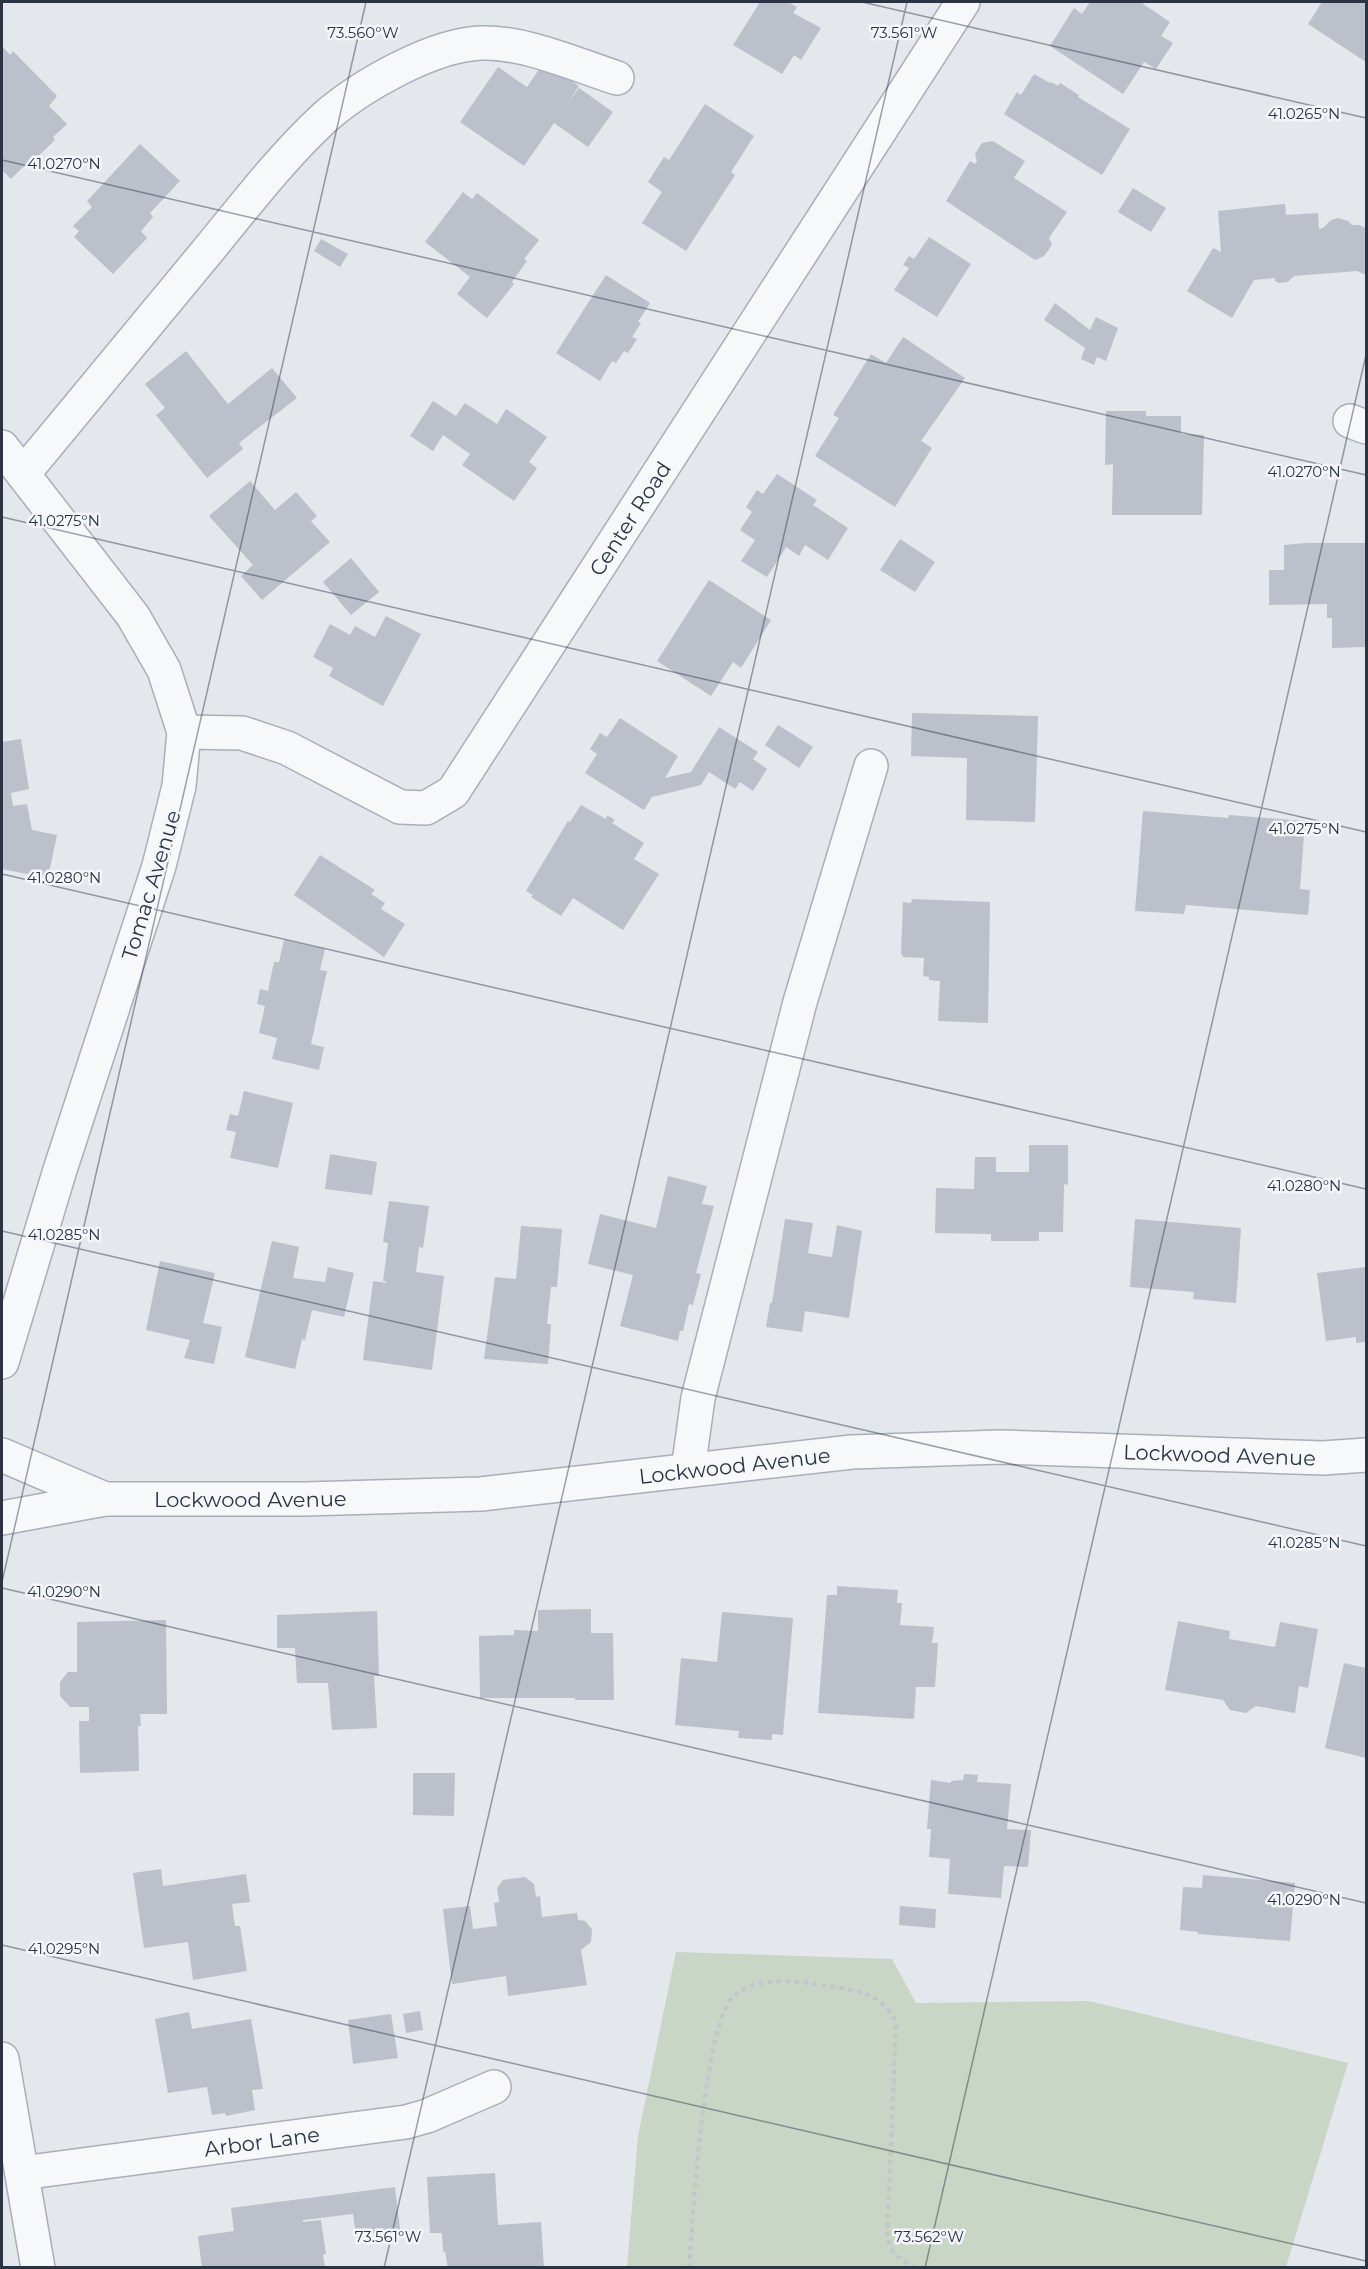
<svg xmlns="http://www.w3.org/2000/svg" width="1368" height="2269" font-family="Montserrat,sans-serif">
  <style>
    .green { fill: #c9d6c5 }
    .building { fill: #bbc0ca }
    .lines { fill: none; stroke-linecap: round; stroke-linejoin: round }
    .minor-casing { stroke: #a9aeb7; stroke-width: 36 }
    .path { stroke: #c2c5cb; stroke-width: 4; stroke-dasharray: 4.5 4.5; stroke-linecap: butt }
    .minor { stroke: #f7f8fa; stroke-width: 33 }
    .ticks { fill: none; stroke: #2b3445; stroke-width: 1.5; stroke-opacity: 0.45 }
    .labels { text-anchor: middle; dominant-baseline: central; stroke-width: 5; stroke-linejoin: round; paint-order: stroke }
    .street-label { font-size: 21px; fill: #2b3445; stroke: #f4f6f9 }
    .ticks-label { font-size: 15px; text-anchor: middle; fill: #2b3445; stroke: #f4f6f9; stroke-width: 5; stroke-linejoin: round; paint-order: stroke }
  </style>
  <rect width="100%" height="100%" fill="#e4e7ec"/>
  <path class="green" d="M676,1952L892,1959L916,2003L1089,2001L1348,2063L1286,2267H627L638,2136Z"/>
  <g class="building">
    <path d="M760,2H788L797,7L793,13L821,28L801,60L794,55L782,74L733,45Z"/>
    <path d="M1090,2H1144L1143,4L1170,22L1161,36L1173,43L1156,69L1144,62L1123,94L1050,46L1074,8L1082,14Z"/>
    <path d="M1322,2H1366V62L1308,24Z"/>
    <path d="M2,46L10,55L13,51L57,96L49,106L67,124L53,137L55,140L32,162L30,160L11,179L2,170Z"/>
    <path d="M544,62L579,86L567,104L579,88L613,112L588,147L554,123L524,166L460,122L498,67L527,87Z"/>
    <path d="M1034,74L1050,83L1051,82L1058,86L1060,83L1079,95L1078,97L1130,129L1102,175L1004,114L1017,92L1021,95Z"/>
    <path d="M705,104L754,136L731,172L735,175L686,251L642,223L662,192L648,182L664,157L669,160Z"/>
    <path d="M993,141L1025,161L1014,178L1067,212L1049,238L1052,245L1044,256L1035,260L946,201L970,161L975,164L977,161L975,154L982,143Z"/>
    <path d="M140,144L180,181L150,213L153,217L141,231L147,238L113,274L74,237L79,231L73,226L92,207L87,201Z"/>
    <path d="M1133,188L1166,208L1151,232L1118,212Z"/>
    <path d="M463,192L472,199L477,193L539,240L524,259L527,261L512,282L514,284L487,318L457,294L470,277L425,242Z"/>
    <path d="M1285,204L1286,215L1318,213L1319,229L1323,228L1331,220L1338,218L1348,221L1352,225H1359L1366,228V275L1357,271L1294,276L1288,282L1279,283L1275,281V278L1254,280L1232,318L1187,291L1213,248L1221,252L1218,211Z"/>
    <path d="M929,237L971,264L937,317L894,290L909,268L903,265L909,256L914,259Z"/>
    <path d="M321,239L348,254L340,267L314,251Z"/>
    <path d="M606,275L650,303L638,322L641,323L632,337L637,339L628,353L624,351L616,363L612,361L600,381L556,353Z"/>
    <path d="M1055,303L1090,330L1096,317L1118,328L1106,361L1097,357L1094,365L1081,359L1085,348L1044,320Z"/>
    <path d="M903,337L965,378L921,441L932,448L895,507L815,456L839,418L833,415L871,354L886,363Z"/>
    <path d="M186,351L228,404L272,368L297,398L239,443L243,449L207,478L156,415L165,408L145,384Z"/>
    <path d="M433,401L456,416L465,403L497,424L506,409L547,437L529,462L537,468L514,501L462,465L470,454L443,435L433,451L410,436Z"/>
    <path d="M1106,411H1146V416H1181V434L1204,435L1202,515H1112L1113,464L1105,465Z"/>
    <path d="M777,474L817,500L813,505L848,528L828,560L805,545L799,556L786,547L767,577L741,561L755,540L740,530L752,512L746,507L757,490L763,494Z"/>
    <path d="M250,481L275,510L296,492L317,516L311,521L330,542L262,600L241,576L253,565L209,516Z"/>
    <path d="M900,539L935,562L915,592L880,570Z"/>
    <path d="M1307,543H1365L1366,647L1332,648V618H1327V604L1269,605V570H1284V545Z"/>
    <path d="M351,558L379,592L351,615L323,582Z"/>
    <path d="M709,580L771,620L741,668L733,662L711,696L657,661Z"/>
    <path d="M386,616L421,634L383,706L329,676L333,668L313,657L330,624L350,635L355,626L375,637Z"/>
    <path d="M912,713L1038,716L1035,822L966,820L967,758L911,756Z"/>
    <path d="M620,718L678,756L665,778L691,772L719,727L758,752L753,759L767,769L753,791L740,782L735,789L709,772L701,785L652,797L644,810L585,773L597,754L590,749L600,733L607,737Z"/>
    <path d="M778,725L813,747L799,768L765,745Z"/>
    <path d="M21,739L29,789L11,793L13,806L27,804L32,830L57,835L48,878L2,869V742Z"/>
    <path d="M581,805L606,819L607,815L615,820L612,823L644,843L634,859L659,874L623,930L573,898L561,916L531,897L533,895L526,891L568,821L570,822Z"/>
    <path d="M1143,811L1228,818L1229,815L1305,821L1300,889L1310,890L1308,915L1186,905L1184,914L1135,911Z"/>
    <path d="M320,855L375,890L371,894L385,903L381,909L405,924L384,957L294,895Z"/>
    <path d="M912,899L990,902L988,1023L938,1021L940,981L929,980V977L923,976L924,958L903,957L901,953L903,902L911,903Z"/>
    <path d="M284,940L325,949L320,970L327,971L311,1044L324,1047L319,1070L272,1059L277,1038L259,1033L265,1006L257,1004L260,989L268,991L274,962H279Z"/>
    <path d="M244,1091L293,1103L278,1168L230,1158L236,1132L226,1130L230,1114L238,1116Z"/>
    <path d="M1029,1145H1068V1185L1064,1184L1063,1232H1039V1241H991V1234L935,1233L936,1188L974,1189L975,1157H996V1172H1029Z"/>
    <path d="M330,1154L377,1162L372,1195L325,1189Z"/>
    <path d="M668,1176L707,1186L702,1204L714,1206L696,1273L701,1274L693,1305L689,1304L683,1331H680L678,1341L620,1326L633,1275L588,1264L600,1214L656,1228Z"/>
    <path d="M389,1201L429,1206L423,1248L419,1247L416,1272L444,1276L432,1370L363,1360L373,1281L386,1283V1281H383L388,1243L383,1242Z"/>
    <path d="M785,1219L813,1223L808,1253L824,1256L832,1257L837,1225L862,1231L849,1318L805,1311L802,1332L766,1327L770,1303H772Z"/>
    <path d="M1135,1219L1241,1228L1236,1303L1193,1299L1194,1292L1130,1287Z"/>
    <path d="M521,1226L562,1229L557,1287H551L547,1324H551L548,1364L484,1359L495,1277L516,1279Z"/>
    <path d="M272,1241L299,1247L293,1278L325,1282L328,1267L354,1273L344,1317L312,1310L305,1340L302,1339L295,1369L245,1357Z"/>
    <path d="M160,1261L215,1273L203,1323L222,1327L214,1364L184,1358L190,1340L146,1330Z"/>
    <path d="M1366,1267V1342L1356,1343V1337L1326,1341L1317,1273Z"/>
    <path d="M837,1586L898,1590L897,1603H902L900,1625L934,1627L932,1643H938L935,1687H916L914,1719L818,1713L827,1595H837Z"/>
    <path d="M591,1609V1633H613L614,1700H575V1698H480L479,1636L514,1635V1630L538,1631V1610Z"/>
    <path d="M377,1611L379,1676H374L377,1728L332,1730L328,1683H297L295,1648H277V1615Z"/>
    <path d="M722,1612L793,1618L783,1735L772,1734V1740L738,1738L739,1731L675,1725L681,1658L717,1662Z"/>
    <path d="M166,1620L167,1714H140L141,1726H138L139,1771L80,1773L79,1721H89V1707H70L60,1696V1682L68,1672H77V1622Z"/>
    <path d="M1178,1621L1230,1631L1229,1639L1275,1647L1280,1622L1318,1629L1308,1688L1299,1686L1295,1713L1256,1706L1246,1713L1230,1710L1223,1700L1165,1690Z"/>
    <path d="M1344,1663L1366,1668V1758L1325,1748Z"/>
    <path d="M413,1773H455L454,1816L413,1815Z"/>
    <path d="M964,1774L978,1775L977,1782L1011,1784L1007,1829L1031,1830L1028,1867L1004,1866L1001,1898L948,1894L950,1859L929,1857L931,1829H927L931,1780L951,1783V1781L963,1780Z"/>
    <path d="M161,1869L163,1886L246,1874L250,1902L232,1904L235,1926H240L247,1971L193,1980L188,1942L144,1948L133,1873Z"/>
    <path d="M1203,1875L1295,1883L1290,1941L1198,1934V1932L1180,1930L1183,1887L1202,1888Z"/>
    <path d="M525,1877L534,1884L536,1897L540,1896L542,1917L577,1913L578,1920L585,1921L592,1929L591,1942L581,1950L587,1985L508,1996L506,1976L452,1984L443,1909L470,1906L473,1929L497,1926L494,1903L499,1902L497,1888L503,1880Z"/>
    <path d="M900,1906L936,1909L935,1928L899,1925Z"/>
    <path d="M420,2011L423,2030L406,2033L403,2014Z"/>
    <path d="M189,2012L192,2029L251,2019L263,2089L252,2090L255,2110L226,2116L225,2113L212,2115L207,2087L168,2093L155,2019Z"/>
    <path d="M391,2014L398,2058L353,2064L348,2020Z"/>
    <path d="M495,2173L498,2225L541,2222L544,2268H448L445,2251L443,2252L442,2233H430L427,2177Z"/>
    <path d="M395,2187L400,2229L356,2236L353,2214L303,2220V2222L321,2220L326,2254L323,2255L325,2268H202L198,2236L234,2231L231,2208Z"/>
  </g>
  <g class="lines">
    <g class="minor-casing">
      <g id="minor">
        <path d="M1350,421L1366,427"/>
        <path d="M2,447L133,616L164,670L184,732L179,786L159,866L59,1173L2,1362"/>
        <path d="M23,474C83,401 144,328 205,254C243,208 280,159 324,118C360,86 432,45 481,43C522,41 577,65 617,78"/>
        <path id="s1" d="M184,732L242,733L287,748L400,807L426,808L453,792L963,2"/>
        <path d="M2,1455L105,1499"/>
        <path d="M688,1470L698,1398L800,1002L871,766"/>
        <path id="s2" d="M2,1518L105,1499H305L481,1494L852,1452L1000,1447L1323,1458L1366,1455"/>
        <path d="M2,2059L38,2268"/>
        <path id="s3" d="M22,2173L406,2122L427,2116L494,2087"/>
      </g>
    </g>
    <path class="path" d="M689,2268C693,2220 703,2021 735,1995C757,1977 793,1980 819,1985C851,1990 881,1990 896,2023L887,2238L894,2254L914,2268"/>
    <use href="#minor" class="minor"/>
  </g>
  <path class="ticks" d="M862,2L1366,118M2,160L1366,475M2,517L1366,832M2,874L1366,1189M2,1231L1366,1546M2,1582L366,2M2,1588L1366,1903M2,1945L1366,2261M384,2268L907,2M925,2268L1366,355"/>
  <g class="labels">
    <g class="street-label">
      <text stroke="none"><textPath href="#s1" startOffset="616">Center Road</textPath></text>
      <text transform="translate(151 885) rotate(-73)">Tomac Avenue</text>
      <text stroke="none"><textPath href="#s2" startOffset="1222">Lockwood Avenue</textPath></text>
      <text stroke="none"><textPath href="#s2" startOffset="736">Lockwood Avenue</textPath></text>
      <text stroke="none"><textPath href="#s2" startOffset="250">Lockwood Avenue</textPath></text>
      <text stroke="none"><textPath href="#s3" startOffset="242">Arbor Lane</textPath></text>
    </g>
  </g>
  <g class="ticks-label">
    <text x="363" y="38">73.560°W</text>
    <text x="904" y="38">73.561°W</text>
    <text x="1304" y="119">41.0265°N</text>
    <text x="64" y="169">41.0270°N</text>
    <text x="1304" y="477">41.0270°N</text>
    <text x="64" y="526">41.0275°N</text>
    <text x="1304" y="834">41.0275°N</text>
    <text x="64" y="883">41.0280°N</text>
    <text x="1304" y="1191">41.0280°N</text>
    <text x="64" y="1240">41.0285°N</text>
    <text x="1304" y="1548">41.0285°N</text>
    <text x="64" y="1597">41.0290°N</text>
    <text x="1304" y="1905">41.0290°N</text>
    <text x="64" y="1954">41.0295°N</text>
    <text x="388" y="2242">73.561°W</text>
    <text x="929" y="2242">73.562°W</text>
  </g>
  <rect width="1368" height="2269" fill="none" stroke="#2b3445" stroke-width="6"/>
</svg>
